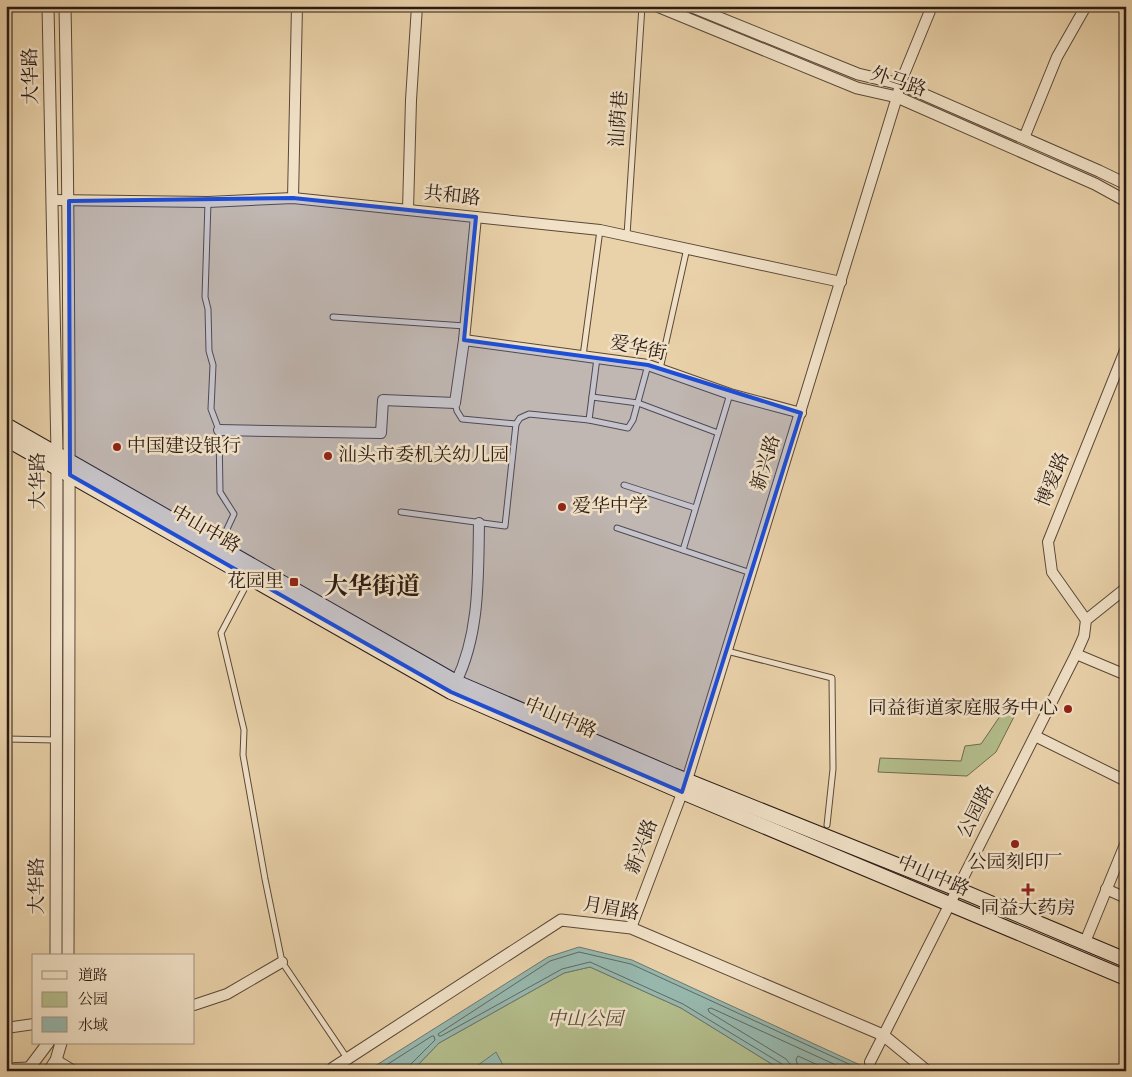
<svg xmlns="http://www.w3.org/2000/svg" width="1132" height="1077" font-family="'Old Standard TT','Noto Serif SC',serif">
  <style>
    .green { fill: #b3bc8b; stroke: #6e6b4f }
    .water { fill: #97b7ad; stroke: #6b786f }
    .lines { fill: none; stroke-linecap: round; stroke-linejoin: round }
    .shore { stroke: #606860; stroke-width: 1 }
    .service-casing { stroke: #5a4838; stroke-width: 7 }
    .minor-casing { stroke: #5a4838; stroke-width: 12 }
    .tertiary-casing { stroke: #5a4838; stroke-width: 13 }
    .secondary-casing { stroke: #2a1a13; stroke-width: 16 }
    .service { stroke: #f1e1c7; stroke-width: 5 }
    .minor { stroke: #f1e1c7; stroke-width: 10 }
    .tertiary { stroke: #f1e1c7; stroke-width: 11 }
    .secondary { stroke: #f1e1c7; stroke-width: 14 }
    .marked { fill: #1d4ed8; fill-opacity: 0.2; stroke: #1d4ed8; stroke-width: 4; stroke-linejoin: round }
    .poi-dot { fill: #8f2418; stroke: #f1e1c7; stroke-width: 2 }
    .labels { text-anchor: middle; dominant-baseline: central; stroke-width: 5; stroke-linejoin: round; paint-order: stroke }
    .street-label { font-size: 19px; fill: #2a1a13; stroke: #f1e1c7 }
    .poi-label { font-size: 19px; fill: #2a1a13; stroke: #f1e1c7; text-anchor: start }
    .park-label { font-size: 19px; font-style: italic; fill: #534b37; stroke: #f1e1c7 }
    .district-label { font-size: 24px; font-weight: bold; fill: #2a1a13; stroke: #f1e1c7 }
  </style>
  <rect width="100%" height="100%" fill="#e9d1a9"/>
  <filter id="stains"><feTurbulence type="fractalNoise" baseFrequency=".004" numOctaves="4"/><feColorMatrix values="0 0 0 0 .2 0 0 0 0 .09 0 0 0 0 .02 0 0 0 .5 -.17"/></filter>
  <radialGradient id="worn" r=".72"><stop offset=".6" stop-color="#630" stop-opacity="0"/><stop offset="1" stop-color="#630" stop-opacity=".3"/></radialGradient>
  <g class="green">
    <path d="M1011,700L1021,703L996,752L967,776L878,772L880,758L961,761L965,746L981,744Z"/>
    <path d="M590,967L681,1008L783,1071H412L439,1043L564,973Z"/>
  </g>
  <g class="water">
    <path d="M579,947L632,960L873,1071H783L681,1008L590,967L564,973L439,1043L412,1071H367L548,957Z"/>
    <path d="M496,1052L506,1071H470Z"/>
  </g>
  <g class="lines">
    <g class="shore">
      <path d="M377,1071L432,1036H434L435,1040L410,1065L409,1071"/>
      <path d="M785,1071L782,1064L683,1004L590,962L562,969L441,1036H439L438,1034L550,961L579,952L631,964L864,1071"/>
      <path d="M791,1071L790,1064L786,1059L709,1012L708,1009L711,1008L849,1071"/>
      <path d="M799,1071L796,1059L798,1056L831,1071"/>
    </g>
    <g class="service-casing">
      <g id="service">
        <path d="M208,202L205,297L208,309L209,351L213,365L211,409L219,430L220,492L234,514L219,546"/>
        <path d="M627,235L642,6"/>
        <path d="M333,317L465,326"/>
        <path d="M583,356L600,230"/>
        <path d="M660,369L687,248"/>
        <path d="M592,397L638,403L718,433"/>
        <path d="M455,403L457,411L462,419L516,424L520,418L529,414L589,420L628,428L633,420L648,365"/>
        <path d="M589,420L597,358"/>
        <path d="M624,485L695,508"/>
        <path d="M401,512L505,526L516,424"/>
        <path d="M617,528L751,573"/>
        <path d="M683,550L730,394"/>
        <path d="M249,580L221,633L244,730L243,755L265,879L282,962L347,1058"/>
        <path d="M727,651L832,678L833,769L827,825"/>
        <path d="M6,739L56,740"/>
      </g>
    </g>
    <g class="minor-casing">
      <g id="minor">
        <path d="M1024,138L1057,57L1086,6"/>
        <path d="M293,198L297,6"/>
        <path d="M53,200L208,202L293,198L600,230L841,282"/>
        <path d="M408,210L411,100L417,6"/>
        <path d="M464,340L648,365L730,394L801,413"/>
        <path d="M219,430L381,433L383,400L455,403L464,340L476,217"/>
        <path d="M1086,620L1052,572L1048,542L1126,348"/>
        <path d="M1076,654L1126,675"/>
        <path d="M456,682C480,633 478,576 479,523"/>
        <path d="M1035,736L1126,781"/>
        <path d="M1106,889L1126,898"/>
        <path d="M631,928L687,780L897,97L900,84L932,6"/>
        <path d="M1085,942L1126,842"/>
        <path d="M194,1005L227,994L282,962"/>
        <path d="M6,1028L34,1024"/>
        <path d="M56,1060L74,1071"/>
        <path d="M870,1062L1076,654L1084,636L1086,620L1126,588"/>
      </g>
    </g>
    <g class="tertiary-casing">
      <g id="tertiary">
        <path d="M48,6L57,453L56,956"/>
        <path d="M65,6C71,323 69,639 68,956"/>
        <path d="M657,6L857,88L897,97L1095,184L1126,201"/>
        <path d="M690,6L858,74L900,84L1099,171L1126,184"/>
        <path d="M6,1069L29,1068"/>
        <path d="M27,1071L48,1043"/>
        <path d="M49,1071L56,1060L61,1043"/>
        <path d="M331,1071L333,1068L561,920L631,928L883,1035L927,1071"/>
      </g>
    </g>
    <g class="secondary-casing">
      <g id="secondary">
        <path d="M6,425L456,682L673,775L957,889L1126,960"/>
        <path d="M6,439L451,692L682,792L1126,978"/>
      </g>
    </g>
    <use href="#service" class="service"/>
    <use href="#minor" class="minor"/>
    <use href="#tertiary" class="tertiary"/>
    <use href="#secondary" class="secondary"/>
  </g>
  <path class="marked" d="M293,198L476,217L464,340L648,365L801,413L682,792L451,692L70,475L69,201Z"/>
  <g class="poi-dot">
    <circle cx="117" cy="447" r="5"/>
    <circle cx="328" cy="456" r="5"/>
    <circle cx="562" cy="507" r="5"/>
    <rect x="289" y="577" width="10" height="10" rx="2.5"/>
    <circle cx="1068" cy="709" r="5"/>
    <circle cx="1015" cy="844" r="5"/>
    <path d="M1025.5 882.5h5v5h5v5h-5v5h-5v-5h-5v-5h5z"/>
  </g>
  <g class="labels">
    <g class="street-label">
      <text transform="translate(32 76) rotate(-91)">大华路</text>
      <text transform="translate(898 83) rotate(18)">外马路</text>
      <text transform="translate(620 119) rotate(-86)">汕荫巷</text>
      <text transform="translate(452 197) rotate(6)">共和路</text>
      <text transform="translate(638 349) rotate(12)">爱华街</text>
      <text transform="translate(767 463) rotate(-73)">新兴路</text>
      <text transform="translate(1054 480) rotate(-68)">博爱路</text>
      <text transform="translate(39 481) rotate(-90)">大华路</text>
      <text transform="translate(205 530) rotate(30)">中山中路</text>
      <text transform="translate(560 719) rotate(23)">中山中路</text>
      <text transform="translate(977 812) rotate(-63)">公园路</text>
      <text transform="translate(643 847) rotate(-69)">新兴路</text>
      <text transform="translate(933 877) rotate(23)">中山中路</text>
      <text transform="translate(38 886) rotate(-90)">大华路</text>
      <text transform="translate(611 910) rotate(10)">月眉路</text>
    </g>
    <g class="poi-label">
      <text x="127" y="447">中国建设银行</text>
      <text x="338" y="456">汕头市委机关幼儿园</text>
      <text x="572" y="507">爱华中学</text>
      <text x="284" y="582" text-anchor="end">花园里</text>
      <text x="1058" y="709" text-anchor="end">同益街道家庭服务中心</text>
      <text x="1015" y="863" text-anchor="middle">公园刻印厂</text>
      <text x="1028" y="909" text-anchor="middle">同益大药房</text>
    </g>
    <g class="park-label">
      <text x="585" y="1020">中山公园</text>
    </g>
    <g class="district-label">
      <text x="372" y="588">大华街道</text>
    </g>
  </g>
  <rect width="1132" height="1077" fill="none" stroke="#e9d1a9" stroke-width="25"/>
  <rect x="8" y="8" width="1117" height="1062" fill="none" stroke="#2a1a13" stroke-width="2.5"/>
  <rect x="12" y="12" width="1107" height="1052" fill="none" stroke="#2a1a13"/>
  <rect x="32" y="954" width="162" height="90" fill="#f1e1c7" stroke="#a1917f"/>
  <rect x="42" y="971" width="25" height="8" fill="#f1e1c7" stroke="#a1917f"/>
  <text x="78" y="980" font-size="15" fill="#2a1a13">道路</text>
  <rect x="42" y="992" width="25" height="15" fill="#b3bc8b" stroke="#a1917f"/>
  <text x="78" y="1004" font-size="15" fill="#2a1a13">公园</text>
  <rect x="42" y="1017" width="25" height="15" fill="#97b7ad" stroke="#a1917f"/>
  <text x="78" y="1030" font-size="15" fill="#2a1a13">水域</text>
  <rect width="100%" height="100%" filter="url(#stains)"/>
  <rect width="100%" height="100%" fill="url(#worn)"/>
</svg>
